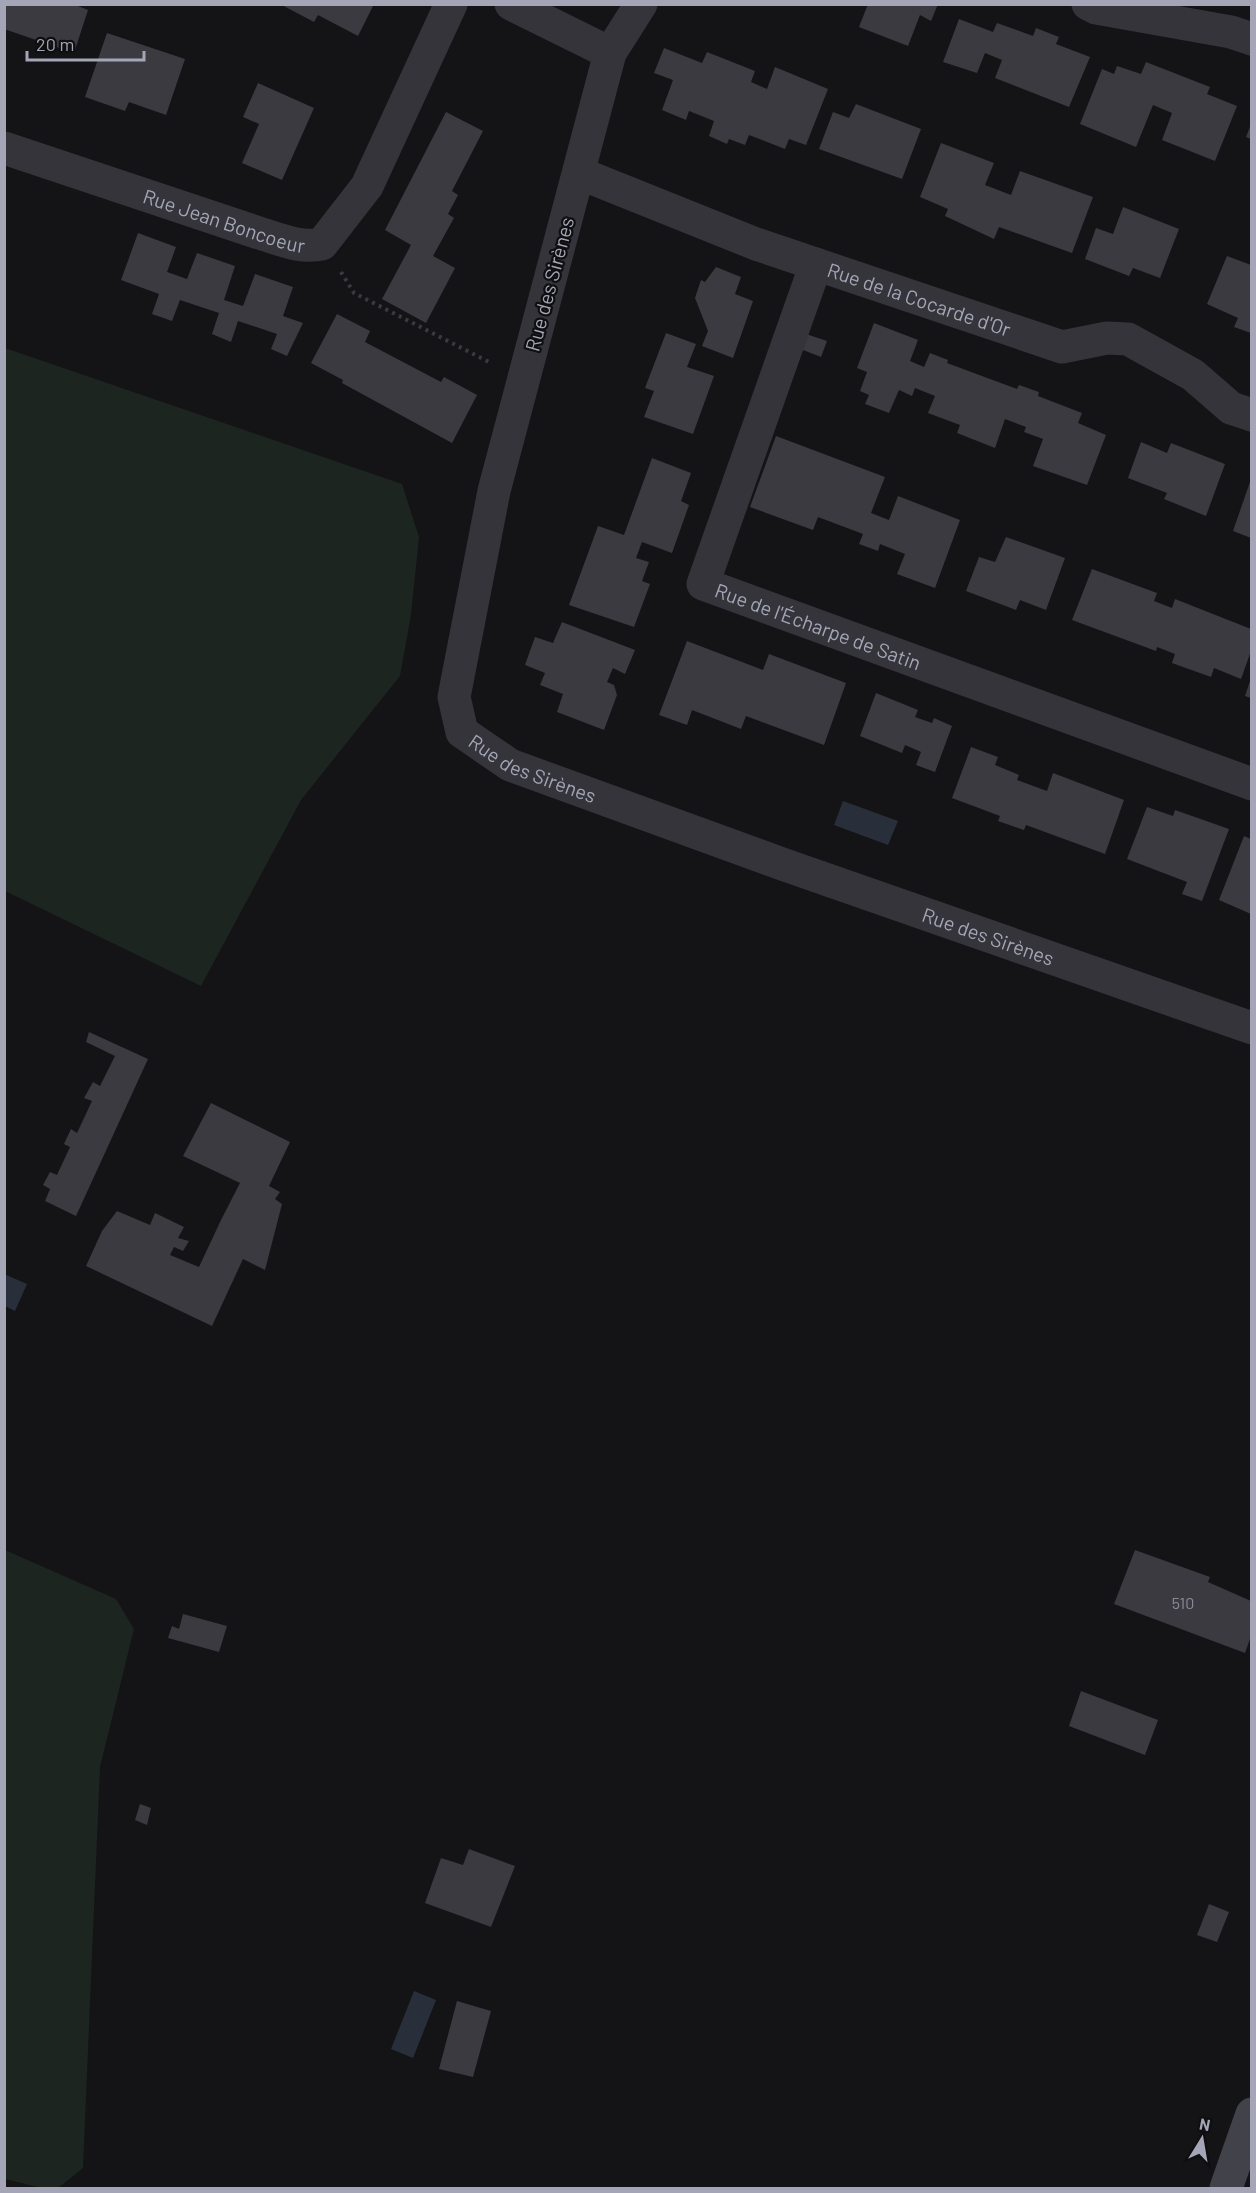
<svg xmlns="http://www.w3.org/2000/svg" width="1256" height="2193" font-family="Barlow,sans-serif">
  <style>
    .green { fill: #1d2520 }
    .water { fill: #292f3a }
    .building { fill: #3b3a40 }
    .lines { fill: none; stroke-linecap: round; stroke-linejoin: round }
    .path { stroke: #3a3b42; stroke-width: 4; stroke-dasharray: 3 4.5; stroke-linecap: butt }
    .minor { stroke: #34343a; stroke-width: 33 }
    .secondary { stroke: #42424b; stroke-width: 33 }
    .labels { text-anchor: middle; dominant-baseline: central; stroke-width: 4.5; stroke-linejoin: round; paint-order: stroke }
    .number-label { font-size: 16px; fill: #8a8b99 }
    .street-label { font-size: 20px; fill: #a4a6b7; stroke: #0f0e10 }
  </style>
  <rect width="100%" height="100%" fill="#141315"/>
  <g class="green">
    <path d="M5,348L402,484L419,537L411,615L400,676L301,800L201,986L5,891Z"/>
    <path d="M5,1550L116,1599L134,1629L100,1767L83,2168L58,2188H42L5,2179Z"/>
  </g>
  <g class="water">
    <path d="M843,801L898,821L888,845L834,825Z"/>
    <path d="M4,1274L27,1284L15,1311L5,1306Z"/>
    <path d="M414,1991L436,2000L413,2058L391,2049Z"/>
  </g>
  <g class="building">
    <path d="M4,4H73L88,10L74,53L4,29Z"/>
    <path d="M280,4H374L358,36L318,15L314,22Z"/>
    <path d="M868,4H938L931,21L920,15L908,46L859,27Z"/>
    <path d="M959,19L993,32L997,23L1033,36L1036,28L1059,37L1056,44L1090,57L1069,107L995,78L1002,60L985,53L977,73L943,62Z"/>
    <path d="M107,33L185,59L166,115L129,102L125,111L85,97Z"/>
    <path d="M664,48L702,63L707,52L755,71L751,82L767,89L775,67L828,89L806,145L789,139L785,149L749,135L745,145L729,139L727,144L709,136L714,121L689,111L686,120L662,110L673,80L654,73Z"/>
    <path d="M1146,62L1210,87L1207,94L1237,106L1215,161L1162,140L1172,113L1153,105L1136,147L1080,124L1102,69L1114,74L1117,66L1141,74Z"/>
    <path d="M258,83L314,108L282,180L242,163L259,124L243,117Z"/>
    <path d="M856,104L921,129L902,179L819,149L833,112L849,118Z"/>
    <path d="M446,112L483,131L452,191L458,195L448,214L454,218L433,256L455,268L426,323L382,299L411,245L385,230Z"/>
    <path d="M1251,124V139L1246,137Z"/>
    <path d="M941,143L994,163L985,185L1011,195L1020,171L1093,197L1072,253L999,227L994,239L945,216L948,209L920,197Z"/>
    <path d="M1123,207L1179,229L1160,278L1133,268L1129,276L1085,259L1096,228L1113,234Z"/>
    <path d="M138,233L176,247L167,272L187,279L197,253L235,266L224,300L243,306L255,274L293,287L283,316L303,323L287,356L271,349L277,334L238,321L231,342L212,334L219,313L180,300L172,321L152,314L159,294L121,280Z"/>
    <path d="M1227,256L1251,265V333L1234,327L1238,318L1207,304Z"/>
    <path d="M716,267L741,277L735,294L753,301L733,358L702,346L708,331L695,298L701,280L705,282Z"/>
    <path d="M337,314L370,331L365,342L441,382L444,377L477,395L452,443L342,383L343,380L311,363Z"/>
    <path d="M874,323L918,340L910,361L924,367L930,353L948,360L947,363L1017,389L1019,385L1039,392L1038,396L1082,413L1078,423L1106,435L1087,485L1033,466L1043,439L1024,432L1026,427L1005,419L995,448L957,433L960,425L928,413L935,396L915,388L912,396L899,390L889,413L865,404L869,395L860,391L867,372L857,368Z"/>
    <path d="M666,333L696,344L687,367L714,376L693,434L644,417L654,391L645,388Z"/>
    <path d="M803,333L827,341L821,357L798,348Z"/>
    <path d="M776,436L885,477L871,513L889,520L898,496L960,520L935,588L897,574L905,554L880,544L878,551L859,544L863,534L818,517L813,530L750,507Z"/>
    <path d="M1141,442L1167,453L1171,443L1225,464L1206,516L1164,499L1167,493L1128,478Z"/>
    <path d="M652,458L691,473L681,501L689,505L672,553L642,542L636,558L649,562L642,581L650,584L634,627L569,605L598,526L624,535Z"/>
    <path d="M1251,479V538L1233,531Z"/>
    <path d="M1006,537L1065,558L1046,610L1020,600L1016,610L966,591L979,557L995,562Z"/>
    <path d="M1092,569L1157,593L1154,601L1172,608L1175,599L1251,629V651L1241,679L1214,668L1211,677L1172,663L1175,654L1157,647L1156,651L1072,620Z"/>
    <path d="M562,622L635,650L625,674L613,668L607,682L614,685L617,695L604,730L557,712L563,694L540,685L545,673L525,665L535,637L553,643Z"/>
    <path d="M687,641L763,670L769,654L846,683L824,745L746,716L741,729L692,710L687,725L659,715Z"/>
    <path d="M1251,678V698L1245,696Z"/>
    <path d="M876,693L918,710L915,717L932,723L934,718L952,726L935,772L916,765L921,752L905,745L902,753L860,736Z"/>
    <path d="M971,747L998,757L995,765L1019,775L1017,780L1047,791L1053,773L1124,800L1105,854L1026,825L1024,830L998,821L1000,816L952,798Z"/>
    <path d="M1147,807L1173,816L1175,810L1229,829L1202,901L1182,894L1187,882L1127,859Z"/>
    <path d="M1244,836L1251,839V914L1219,900Z"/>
    <path d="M89,1032L148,1059L76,1216L45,1201L50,1189L43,1185L50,1172L57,1175L70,1147L64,1144L71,1129L77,1133L92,1101L84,1098L93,1082L100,1086L115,1056L86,1042Z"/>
    <path d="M211,1103L290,1142L269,1186L280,1192L275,1199L282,1204L265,1270L243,1259L212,1326L86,1266L102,1231L117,1211L150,1225L155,1213L184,1227L178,1238L189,1241L183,1251L174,1247L170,1255L199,1267L221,1220L240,1183L183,1156Z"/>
    <path d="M1135,1550L1210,1577L1208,1582L1251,1601V1636L1245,1653L1114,1604Z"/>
    <path d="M183,1614L227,1626L219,1652L168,1638L172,1626L179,1629Z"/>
    <path d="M1081,1691L1158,1720L1145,1755L1069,1726Z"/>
    <path d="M140,1804L151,1808L147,1825L135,1820Z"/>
    <path d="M469,1849L515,1866L491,1927L425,1903L441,1858L463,1865Z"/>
    <path d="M1209,1904L1229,1912L1217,1942L1197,1935Z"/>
    <path d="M457,2001L491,2011L473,2077L439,2069Z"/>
  </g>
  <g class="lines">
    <path class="path" d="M341,272L354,293L491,363"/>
    <g class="minor">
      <path d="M511,4L610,53"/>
      <path id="s1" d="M641,4L610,53L494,491L454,697L462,732L510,765L785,865L1252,1028"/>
      <path d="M1088,4L1096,8L1231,32L1252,39"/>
      <path id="s2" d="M4,148L259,233C279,239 301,249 322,244L367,186L451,4"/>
      <path id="s3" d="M579,173L756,244L1062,347L1107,338L1128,339L1193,375L1231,408L1252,415"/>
      <path id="s4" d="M816,264L703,584L1252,784"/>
    </g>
    <path class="secondary" d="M1226,2188L1252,2114"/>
  </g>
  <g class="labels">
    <g class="number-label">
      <text x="1183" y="1602">510</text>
    </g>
    <g class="street-label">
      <text stroke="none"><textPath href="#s2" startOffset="232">Rue Jean Boncoeur</textPath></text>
      <text transform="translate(549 284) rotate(-75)">Rue des Sirènes</text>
      <text stroke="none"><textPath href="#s3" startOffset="363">Rue de la Cocarde d'Or</textPath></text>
      <text stroke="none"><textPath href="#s4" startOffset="462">Rue de l'Écharpe de Satin</textPath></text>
      <text stroke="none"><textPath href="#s1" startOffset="837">Rue des Sirènes</textPath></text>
      <text stroke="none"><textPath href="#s1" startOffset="1323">Rue des Sirènes</textPath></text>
    </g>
  </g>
  <rect width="1256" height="2193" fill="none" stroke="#a4a6b7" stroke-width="12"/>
  <g transform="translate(1202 2139) rotate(11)" stroke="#0f0e10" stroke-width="4.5" paint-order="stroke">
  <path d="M0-4.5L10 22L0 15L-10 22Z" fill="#a4a6b7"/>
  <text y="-9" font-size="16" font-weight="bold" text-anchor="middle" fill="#a4a6b7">N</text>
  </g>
  <path d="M27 51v9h117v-9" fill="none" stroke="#a4a6b7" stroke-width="3"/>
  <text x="36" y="51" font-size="18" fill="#a4a6b7" stroke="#0f0e10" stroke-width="4.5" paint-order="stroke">20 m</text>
</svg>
